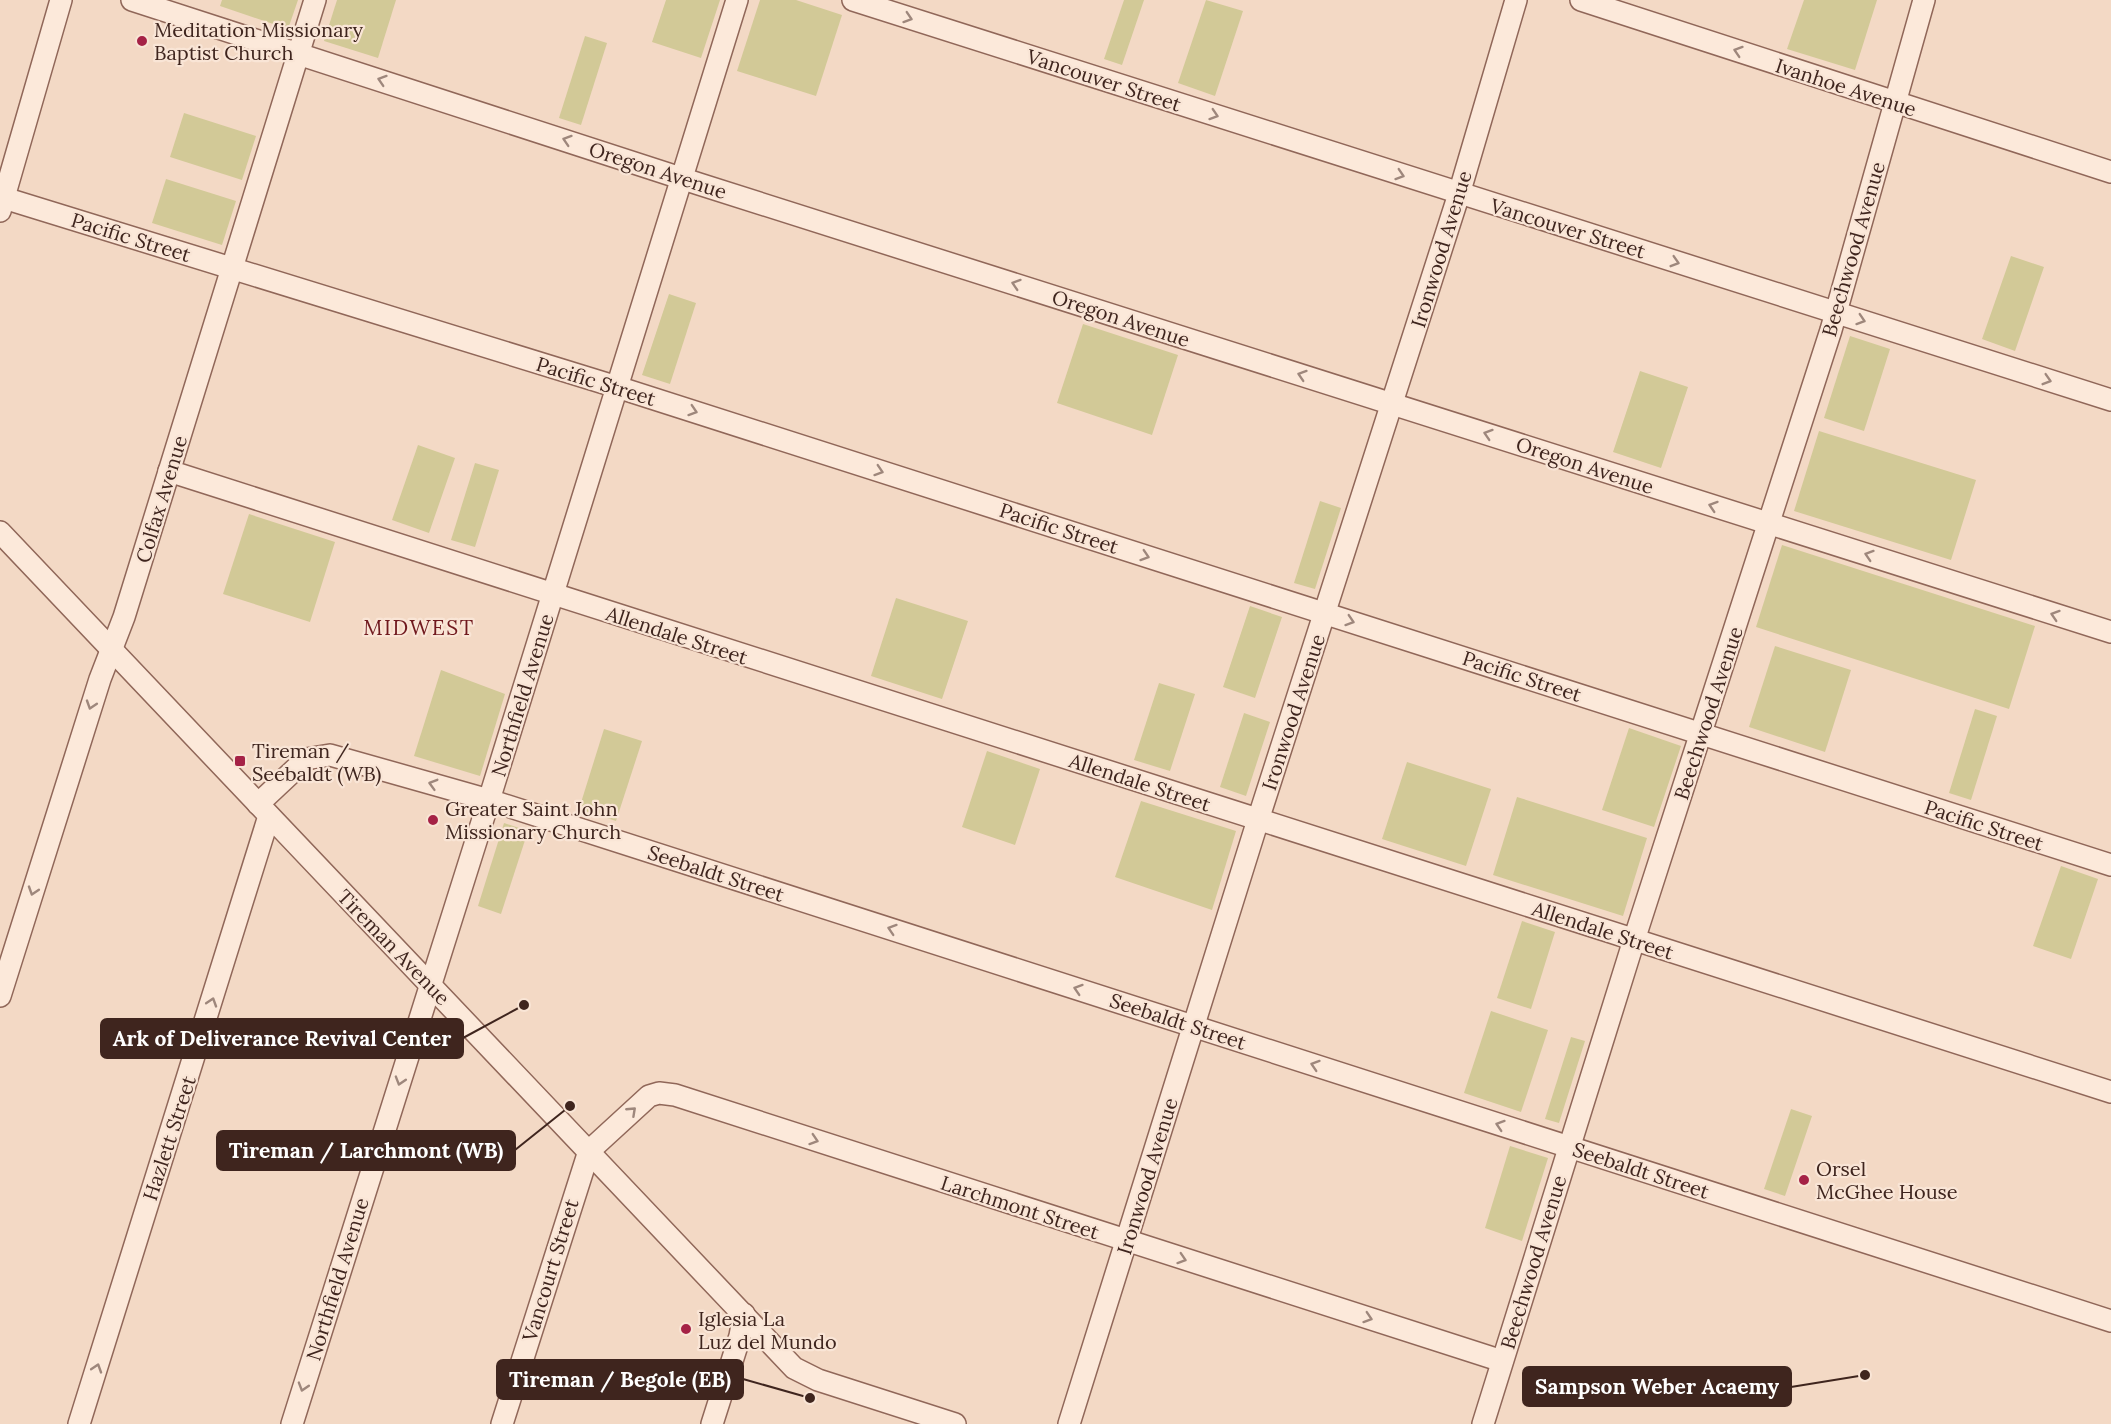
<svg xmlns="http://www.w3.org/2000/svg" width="2111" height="1424" font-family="Lora,serif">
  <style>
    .green { fill: #d2c997 }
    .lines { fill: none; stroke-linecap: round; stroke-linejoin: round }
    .minor-casing { stroke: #906759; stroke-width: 24 }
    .minor { stroke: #fce9da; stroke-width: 21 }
    .oneway { stroke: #9e877c }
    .poi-dot { fill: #a52246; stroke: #f9e5d6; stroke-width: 2 }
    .labels { text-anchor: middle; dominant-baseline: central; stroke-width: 4.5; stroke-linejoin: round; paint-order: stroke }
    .poi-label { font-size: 20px; fill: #3f251e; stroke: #f9e5d6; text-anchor: start }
    .street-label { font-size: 20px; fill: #3f251e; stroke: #f9e5d6 }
    .neighbourhood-label { font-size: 21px; letter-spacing: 1.5px; fill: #70191e; stroke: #f9e5d6 }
    .leader { fill: none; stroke: #3f251e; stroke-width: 2 }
    .callout-dot { fill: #3f251e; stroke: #f9e5d6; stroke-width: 2 }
    .callout { fill: #3f251e; stroke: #3f251e; stroke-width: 2 }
    .callout-label { font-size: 21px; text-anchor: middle; font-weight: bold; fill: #fff }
  </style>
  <rect width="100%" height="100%" fill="#f3d9c5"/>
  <g class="green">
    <path d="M222,0H298L288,29L220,6Z"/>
    <path d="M337,0H396L378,58L324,41Z"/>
    <path d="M666,0H720L701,58L652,42Z"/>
    <path d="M760,0H796L842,15L816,96L737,71Z"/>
    <path d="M1124,0H1144L1122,65L1104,59Z"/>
    <path d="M1206,0L1243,11L1215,96L1178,83Z"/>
    <path d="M1804,0H1877L1855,70L1787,49Z"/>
    <path d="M585,36L607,43L581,125L559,118Z"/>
    <path d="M184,113L256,136L242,180L170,157Z"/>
    <path d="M166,179L236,201L222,245L152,223Z"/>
    <path d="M2011,256L2044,267L2015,351L1982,339Z"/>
    <path d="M669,294L696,303L670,384L642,375Z"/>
    <path d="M1083,324L1178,355L1152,435L1057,403Z"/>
    <path d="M1850,336L1890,349L1864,431L1824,418Z"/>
    <path d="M1640,371L1688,387L1661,468L1613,452Z"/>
    <path d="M1819,431L1976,480L1951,560L1794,511Z"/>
    <path d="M418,445L455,458L429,533L392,520Z"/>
    <path d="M475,463L499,470L475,547L451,540Z"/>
    <path d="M1320,501L1341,508L1315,589L1294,583Z"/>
    <path d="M249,514L335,542L310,622L223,594Z"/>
    <path d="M1782,545L2035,626L2009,709L1756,627Z"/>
    <path d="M896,598L968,621L942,699L871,676Z"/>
    <path d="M1250,606L1282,617L1255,698L1223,687Z"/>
    <path d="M1775,646L1851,670L1825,752L1749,727Z"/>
    <path d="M441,670L505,694L480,776L414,756Z"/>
    <path d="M1159,683L1195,694L1170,771L1134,760Z"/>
    <path d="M1975,709L1997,716L1971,800L1949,793Z"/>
    <path d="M1244,713L1270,722L1246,796L1220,787Z"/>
    <path d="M1629,728L1681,746L1654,827L1602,810Z"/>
    <path d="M604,729L642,741L616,821L579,809Z"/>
    <path d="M987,751L1040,769L1015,845L962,827Z"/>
    <path d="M1407,762L1491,789L1466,866L1382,839Z"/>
    <path d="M1517,797L1647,838L1623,916L1493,875Z"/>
    <path d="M1141,801L1236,831L1212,910L1115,877Z"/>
    <path d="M504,823L528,831L501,914L478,906Z"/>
    <path d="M2061,866L2098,879L2071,959L2033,946Z"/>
    <path d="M1522,921L1555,932L1531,1009L1497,998Z"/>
    <path d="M1491,1011L1548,1030L1521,1112L1464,1093Z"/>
    <path d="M1571,1037L1585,1041L1559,1123L1545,1119Z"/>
    <path d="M1791,1109L1812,1116L1785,1196L1764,1189Z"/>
    <path d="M1510,1146L1548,1158L1522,1241L1485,1228Z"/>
  </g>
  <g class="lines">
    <g class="minor-casing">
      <g id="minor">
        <path d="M132,0L699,184L2111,632"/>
        <path d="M853,0L2111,400"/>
        <path d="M1581,0L2111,172"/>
        <path d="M4,198L617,387L2111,865"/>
        <path d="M0,211L61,0"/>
        <path d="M169,471L2111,1092"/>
        <path d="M0,532L794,1368L818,1380L955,1424"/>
        <path d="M258,804L306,759L330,755L489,800L2111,1321"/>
        <path d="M0,996L100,679L124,617L315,0"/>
        <path d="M79,1424L269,816"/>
        <path d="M292,1424L489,800L737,0"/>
        <path d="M502,1424L589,1151L649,1096L659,1093L675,1095L1502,1361"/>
        <path d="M712,1424L740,1336L744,1314"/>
        <path d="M1069,1424L1258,820L1459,194L1516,0"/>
        <path d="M1483,1424L1634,940L1831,330L1924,0"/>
      </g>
    </g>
    <use href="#minor" class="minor"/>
  </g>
  <defs><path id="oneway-chevron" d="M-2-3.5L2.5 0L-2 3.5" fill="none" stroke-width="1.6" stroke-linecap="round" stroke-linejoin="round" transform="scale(1.5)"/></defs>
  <g class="oneway">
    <use href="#oneway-chevron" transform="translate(908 18) rotate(18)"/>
    <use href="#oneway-chevron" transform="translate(1738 51) rotate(-162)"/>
    <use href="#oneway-chevron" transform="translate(382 80) rotate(-162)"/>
    <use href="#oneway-chevron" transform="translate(1214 115) rotate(18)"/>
    <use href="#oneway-chevron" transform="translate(567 140) rotate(-162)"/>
    <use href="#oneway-chevron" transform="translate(1400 175) rotate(18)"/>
    <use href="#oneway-chevron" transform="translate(1675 262) rotate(17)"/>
    <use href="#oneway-chevron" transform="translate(1016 284) rotate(-162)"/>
    <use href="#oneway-chevron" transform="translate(1861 320) rotate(18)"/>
    <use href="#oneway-chevron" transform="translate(1302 375) rotate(-162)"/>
    <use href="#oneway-chevron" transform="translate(2047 380) rotate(17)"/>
    <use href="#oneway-chevron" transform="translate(693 411) rotate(18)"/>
    <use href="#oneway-chevron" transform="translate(1488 434) rotate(-162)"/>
    <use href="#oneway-chevron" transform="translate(879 471) rotate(18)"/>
    <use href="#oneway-chevron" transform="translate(1713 506) rotate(-162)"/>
    <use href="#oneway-chevron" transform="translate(1869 555) rotate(-162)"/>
    <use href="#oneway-chevron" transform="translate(1145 556) rotate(18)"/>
    <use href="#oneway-chevron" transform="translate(2055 615) rotate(-162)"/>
    <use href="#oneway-chevron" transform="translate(1350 621) rotate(18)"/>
    <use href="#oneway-chevron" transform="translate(91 705) rotate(108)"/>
    <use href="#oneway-chevron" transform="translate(433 784) rotate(-164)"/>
    <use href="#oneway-chevron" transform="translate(33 891) rotate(108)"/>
    <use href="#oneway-chevron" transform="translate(892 929) rotate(-162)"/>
    <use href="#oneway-chevron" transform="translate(1078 989) rotate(-162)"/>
    <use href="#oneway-chevron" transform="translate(212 1002) rotate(-72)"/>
    <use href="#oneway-chevron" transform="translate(1315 1065) rotate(-162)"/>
    <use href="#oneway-chevron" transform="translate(400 1081) rotate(107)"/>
    <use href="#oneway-chevron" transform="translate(632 1111) rotate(-43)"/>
    <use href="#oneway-chevron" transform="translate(1500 1125) rotate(-162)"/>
    <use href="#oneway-chevron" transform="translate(814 1140) rotate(18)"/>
    <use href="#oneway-chevron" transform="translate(1182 1259) rotate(18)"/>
    <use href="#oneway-chevron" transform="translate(1368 1318) rotate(18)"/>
    <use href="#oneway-chevron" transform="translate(97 1368) rotate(-72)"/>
    <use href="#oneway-chevron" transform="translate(303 1387) rotate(107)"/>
  </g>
  <g class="poi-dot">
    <circle cx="142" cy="41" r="6"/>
    <rect x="234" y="755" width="12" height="12" rx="3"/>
    <circle cx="433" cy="820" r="6"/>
    <circle cx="1804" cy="1180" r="6"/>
    <circle cx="686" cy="1329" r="6"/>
  </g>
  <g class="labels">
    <g class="poi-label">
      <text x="154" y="29">Meditation Missionary<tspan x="154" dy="23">Baptist Church</tspan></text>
      <text x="252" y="750">Tireman /<tspan x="252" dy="23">Seebaldt (WB)</tspan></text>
      <text x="445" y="808">Greater Saint John<tspan x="445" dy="23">Missionary Church</tspan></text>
      <text x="1816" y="1168">Orsel<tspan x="1816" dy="23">McGhee House</tspan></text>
      <text x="698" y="1318">Iglesia La<tspan x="698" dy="23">Luz del Mundo</tspan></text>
    </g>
    <g class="street-label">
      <text transform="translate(1104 80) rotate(18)">Vancouver Street</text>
      <text transform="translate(1846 87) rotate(18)">Ivanhoe Avenue</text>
      <text transform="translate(658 170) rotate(18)">Oregon Avenue</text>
      <text transform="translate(1568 228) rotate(17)">Vancouver Street</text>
      <text transform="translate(131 237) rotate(17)">Pacific Street</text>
      <text transform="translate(1441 249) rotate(-73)">Ironwood Avenue</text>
      <text transform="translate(1853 249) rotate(-74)">Beechwood Avenue</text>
      <text transform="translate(1121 318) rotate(18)">Oregon Avenue</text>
      <text transform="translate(596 381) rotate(17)">Pacific Street</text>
      <text transform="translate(1585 465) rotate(18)">Oregon Avenue</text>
      <text transform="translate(161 499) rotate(-73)">Colfax Avenue</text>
      <text transform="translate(1059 528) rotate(18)">Pacific Street</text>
      <text transform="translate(677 635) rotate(18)">Allendale Street</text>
      <text transform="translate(1522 676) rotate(18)">Pacific Street</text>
      <text transform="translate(522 695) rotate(-73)">Northfield Avenue</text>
      <text transform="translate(1293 712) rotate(-72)">Ironwood Avenue</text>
      <text transform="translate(1708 713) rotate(-72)">Beechwood Avenue</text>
      <text transform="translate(1140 782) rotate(18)">Allendale Street</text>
      <text transform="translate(1984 825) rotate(18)">Pacific Street</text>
      <text transform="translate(716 873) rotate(18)">Seebaldt Street</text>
      <text transform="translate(1603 930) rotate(18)">Allendale Street</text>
      <text transform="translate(394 947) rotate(46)">Tireman Avenue</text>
      <text transform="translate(1178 1021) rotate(18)">Seebaldt Street</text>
      <text transform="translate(169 1138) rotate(-72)">Hazlett Street</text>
      <text transform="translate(1641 1170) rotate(18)">Seebaldt Street</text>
      <text transform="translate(1147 1176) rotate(-73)">Ironwood Avenue</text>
      <text transform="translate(1020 1207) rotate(18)">Larchmont Street</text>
      <text transform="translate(1533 1262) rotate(-73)">Beechwood Avenue</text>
      <text transform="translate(550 1270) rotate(-73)">Vancourt Street</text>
      <text transform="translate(337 1279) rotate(-73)">Northfield Avenue</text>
    </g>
    <g class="neighbourhood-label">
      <text x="419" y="627">MIDWEST</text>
    </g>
  </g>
  <path class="leader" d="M524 1005L463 1038M570 1106L515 1150M810 1398L743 1379M1865 1375L1791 1387"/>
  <g class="callout-dot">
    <circle cx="524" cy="1005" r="6"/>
    <circle cx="570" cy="1106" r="6"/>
    <circle cx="810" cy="1398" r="6"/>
    <circle cx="1865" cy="1375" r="6"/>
  </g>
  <g class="callout">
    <rect x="101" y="1019" width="362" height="39" rx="6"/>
    <rect x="217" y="1131" width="298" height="39" rx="6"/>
    <rect x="497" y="1360" width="246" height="39" rx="6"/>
    <rect x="1523" y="1367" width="268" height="39" rx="6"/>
  </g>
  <g class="callout-label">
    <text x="282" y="1046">Ark of Deliverance Revival Center</text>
    <text x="366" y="1158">Tireman / Larchmont (WB)</text>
    <text x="620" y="1387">Tireman / Begole (EB)</text>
    <text x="1657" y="1394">Sampson Weber Acaemy</text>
  </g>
</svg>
